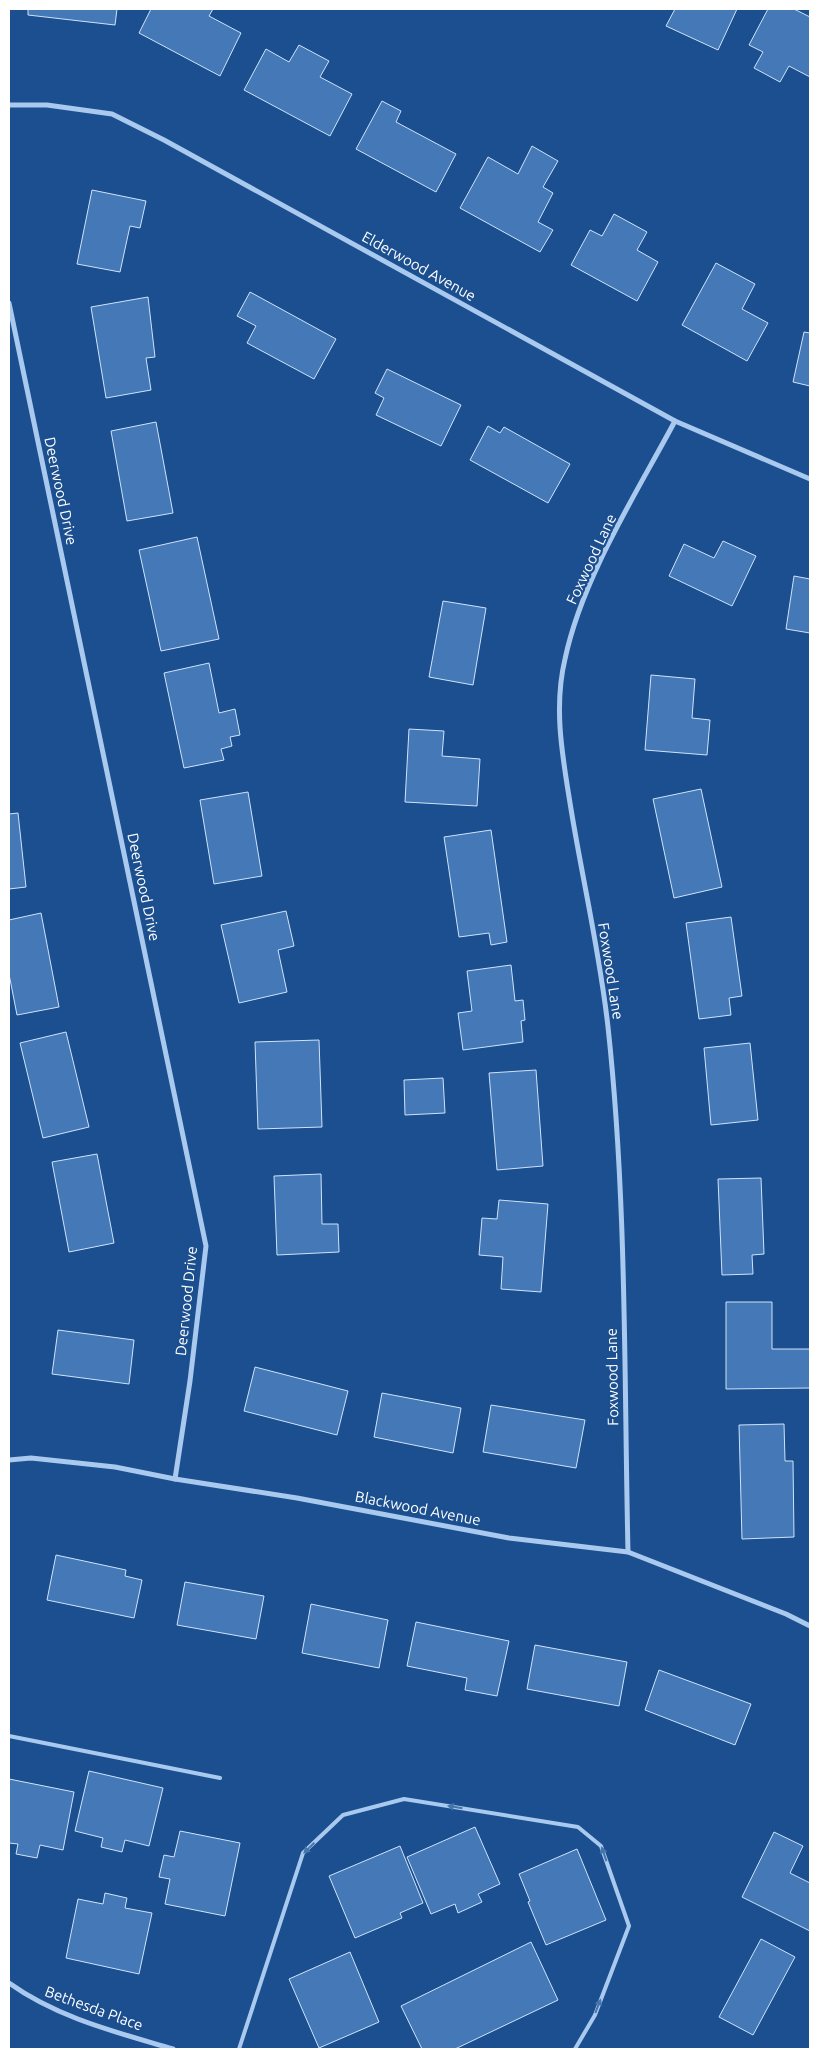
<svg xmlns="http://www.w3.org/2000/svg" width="819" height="2058" font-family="Ubuntu,sans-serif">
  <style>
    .building { fill: #4478b7; stroke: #cfe3fa }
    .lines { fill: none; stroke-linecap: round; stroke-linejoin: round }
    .service { stroke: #a9c9ee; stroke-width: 4 }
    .minor { stroke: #a9c9ee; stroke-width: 5 }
    .oneway { fill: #4674ac }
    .labels { text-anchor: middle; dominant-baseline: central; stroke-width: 4.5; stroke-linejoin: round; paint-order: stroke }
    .street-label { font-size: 15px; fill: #fff; stroke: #1b4f8f }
  </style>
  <rect width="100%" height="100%" fill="#1b4f8f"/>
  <g class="building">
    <path d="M28,9H117L115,25L28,15Z"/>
    <path d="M151,9H213L209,16L241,33L220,76L139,33Z"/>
    <path d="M675,9H737L718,50L666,26Z"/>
    <path d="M768,9H794L810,17V77L789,66L780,82L754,68L763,52L749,45Z"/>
    <path d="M299,45L329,61L320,77L352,94L330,136L244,90L266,49L289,62Z"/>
    <path d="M382,101L401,111L396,122L456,154L436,192L356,149Z"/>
    <path d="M532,146L558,161L543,187L553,193L538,222L553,230L540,252L460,208L488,157L518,174Z"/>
    <path d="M92,190L146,201L140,228L130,226L120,272L77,264Z"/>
    <path d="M614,214L647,232L637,250L658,262L637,301L571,265L590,230L602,236Z"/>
    <path d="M716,263L755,284L742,309L768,323L747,361L682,325Z"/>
    <path d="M250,292L336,339L314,379L247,343L256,326L237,316Z"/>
    <path d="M148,297L155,357L146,358L151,390L106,398L91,307Z"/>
    <path d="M804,332L810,333V386L793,382Z"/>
    <path d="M387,369L461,405L441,446L376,415L384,398L375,393Z"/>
    <path d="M156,422L173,513L127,521L111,431Z"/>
    <path d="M488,426L500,433L504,427L570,464L548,503L470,460Z"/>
    <path d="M197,537L219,639L161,651L139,550Z"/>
    <path d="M723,541L756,556L732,606L669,576L684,544L714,558Z"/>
    <path d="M794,576L810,579V633L786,629Z"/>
    <path d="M443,601L486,608L473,685L429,677Z"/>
    <path d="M209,663L219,713L235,709L240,735L230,737L232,746L221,749L224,760L184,768L164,673Z"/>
    <path d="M651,675L695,679L692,718L710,720L707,755L645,750Z"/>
    <path d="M409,729L444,731L442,756L480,759L477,806L405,802Z"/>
    <path d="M701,789L722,887L674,898L653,799Z"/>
    <path d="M248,792L262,876L214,884L200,800Z"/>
    <path d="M18,813L26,887L9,889V814Z"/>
    <path d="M491,830L507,942L491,945L489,933L459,937L444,837Z"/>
    <path d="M286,911L294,946L278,950L287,992L239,1003L221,925Z"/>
    <path d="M41,913L59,1007L17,1015L9,974V920Z"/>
    <path d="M731,917L742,996L729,998L731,1015L699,1019L686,923Z"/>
    <path d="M511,965L515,1001L523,1000L525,1020L521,1021L523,1042L463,1050L458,1013L472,1011L467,971Z"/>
    <path d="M66,1032L89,1127L43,1138L20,1043Z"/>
    <path d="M319,1040L322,1127L258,1129L255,1042Z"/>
    <path d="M750,1043L758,1120L711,1125L704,1048Z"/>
    <path d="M536,1070L543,1166L497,1170L489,1073Z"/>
    <path d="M443,1078L445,1113L405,1115L404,1080Z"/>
    <path d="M97,1154L114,1243L69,1252L52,1162Z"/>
    <path d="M321,1174L322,1224H338L339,1252L277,1255L274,1176Z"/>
    <path d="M761,1178L764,1254L752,1255L753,1274L722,1275L718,1179Z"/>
    <path d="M499,1200L548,1204L541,1292L501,1289L503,1257L479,1255L482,1218L497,1219Z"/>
    <path d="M726,1302H772V1349H810V1388L726,1389Z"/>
    <path d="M58,1330L134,1340L129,1384L52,1374Z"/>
    <path d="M255,1367L348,1391L337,1435L244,1411Z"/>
    <path d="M382,1393L461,1408L453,1453L374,1437Z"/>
    <path d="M491,1405L585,1420L576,1468L483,1452Z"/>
    <path d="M784,1424L785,1461H793L794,1537L742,1539L739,1425Z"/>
    <path d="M56,1555L126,1570L125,1576L142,1580L134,1618L47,1600Z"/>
    <path d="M185,1582L264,1596L256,1639L177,1625Z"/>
    <path d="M311,1604L388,1620L379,1668L302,1653Z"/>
    <path d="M416,1622L509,1641L497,1696L465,1690L467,1678L407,1666Z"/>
    <path d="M535,1645L627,1662L619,1706L527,1689Z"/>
    <path d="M659,1670L751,1704L735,1745L645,1710Z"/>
    <path d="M89,1771L163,1788L149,1846L125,1840L122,1852L101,1847L103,1838L75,1831Z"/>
    <path d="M9,1779L74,1792L63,1850L40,1845L37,1858L16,1854L18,1844L9,1843Z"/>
    <path d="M475,1827L500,1884L478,1894L482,1902L458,1913L455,1904L431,1914L407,1857Z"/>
    <path d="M180,1831L240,1843L225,1916L165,1904L170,1879L159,1877L164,1855L174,1857Z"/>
    <path d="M774,1832L803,1846L790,1873L810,1883V1931L742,1897Z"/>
    <path d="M400,1846L423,1903L400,1913L402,1918L355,1938L329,1876Z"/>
    <path d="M577,1849L606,1920L546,1945L528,1902L530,1901L519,1874Z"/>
    <path d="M105,1893L127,1898L125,1908L152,1913L139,1974L66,1958L78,1899L103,1904Z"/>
    <path d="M761,1939L795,1957L753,2035L719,2017Z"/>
    <path d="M531,1942L558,2000L455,2049H422L401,2006Z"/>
    <path d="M350,1952L379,2022L319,2048L289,1979Z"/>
  </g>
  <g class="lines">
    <g class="service">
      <path d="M9,1736L220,1778"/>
      <path d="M239,2049L303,1853L343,1815L404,1799L578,1827L601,1846L629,1926L595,2015L575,2049"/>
    </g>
    <g class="minor">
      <path d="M9,105H47L112,114L164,140L675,421L810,479"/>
      <path d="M9,303L206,1246L190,1381L175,1479"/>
      <path d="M9,1460L31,1458L115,1467L175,1479L297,1498L509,1538L628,1552L786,1614L810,1626"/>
      <path d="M628,1552C624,1377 627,1201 608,1027C600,954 583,882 571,809C563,759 553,709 565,659C582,578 636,494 675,421"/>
      <path d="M9,1983C58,2018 116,2032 173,2049"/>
    </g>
  </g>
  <defs><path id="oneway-solid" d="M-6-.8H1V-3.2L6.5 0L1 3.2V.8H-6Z" transform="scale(1.25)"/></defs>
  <g class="oneway">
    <use href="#oneway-solid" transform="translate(455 1807) rotate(-171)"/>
    <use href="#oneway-solid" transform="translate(309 1848) rotate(136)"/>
    <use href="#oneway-solid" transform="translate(604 1854) rotate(-109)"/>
    <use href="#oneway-solid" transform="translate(598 2006) rotate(-69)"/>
  </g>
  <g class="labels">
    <g class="street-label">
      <text transform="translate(419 266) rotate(29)">Elderwood Avenue</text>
      <text transform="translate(61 491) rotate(78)">Deerwood Drive</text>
      <text transform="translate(591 559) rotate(-65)">Foxwood Lane</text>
      <text transform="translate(144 887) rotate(78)">Deerwood Drive</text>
      <text transform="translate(611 971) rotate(81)">Foxwood Lane</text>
      <text transform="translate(186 1301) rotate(-84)">Deerwood Drive</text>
      <text transform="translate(612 1377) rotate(-91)">Foxwood Lane</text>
      <text transform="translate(418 1508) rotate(11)">Blackwood Avenue</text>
      <text transform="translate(94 2008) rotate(20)">Bethesda Place</text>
    </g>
  </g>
  <rect width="819" height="2058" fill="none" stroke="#ffffff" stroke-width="20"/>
</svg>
